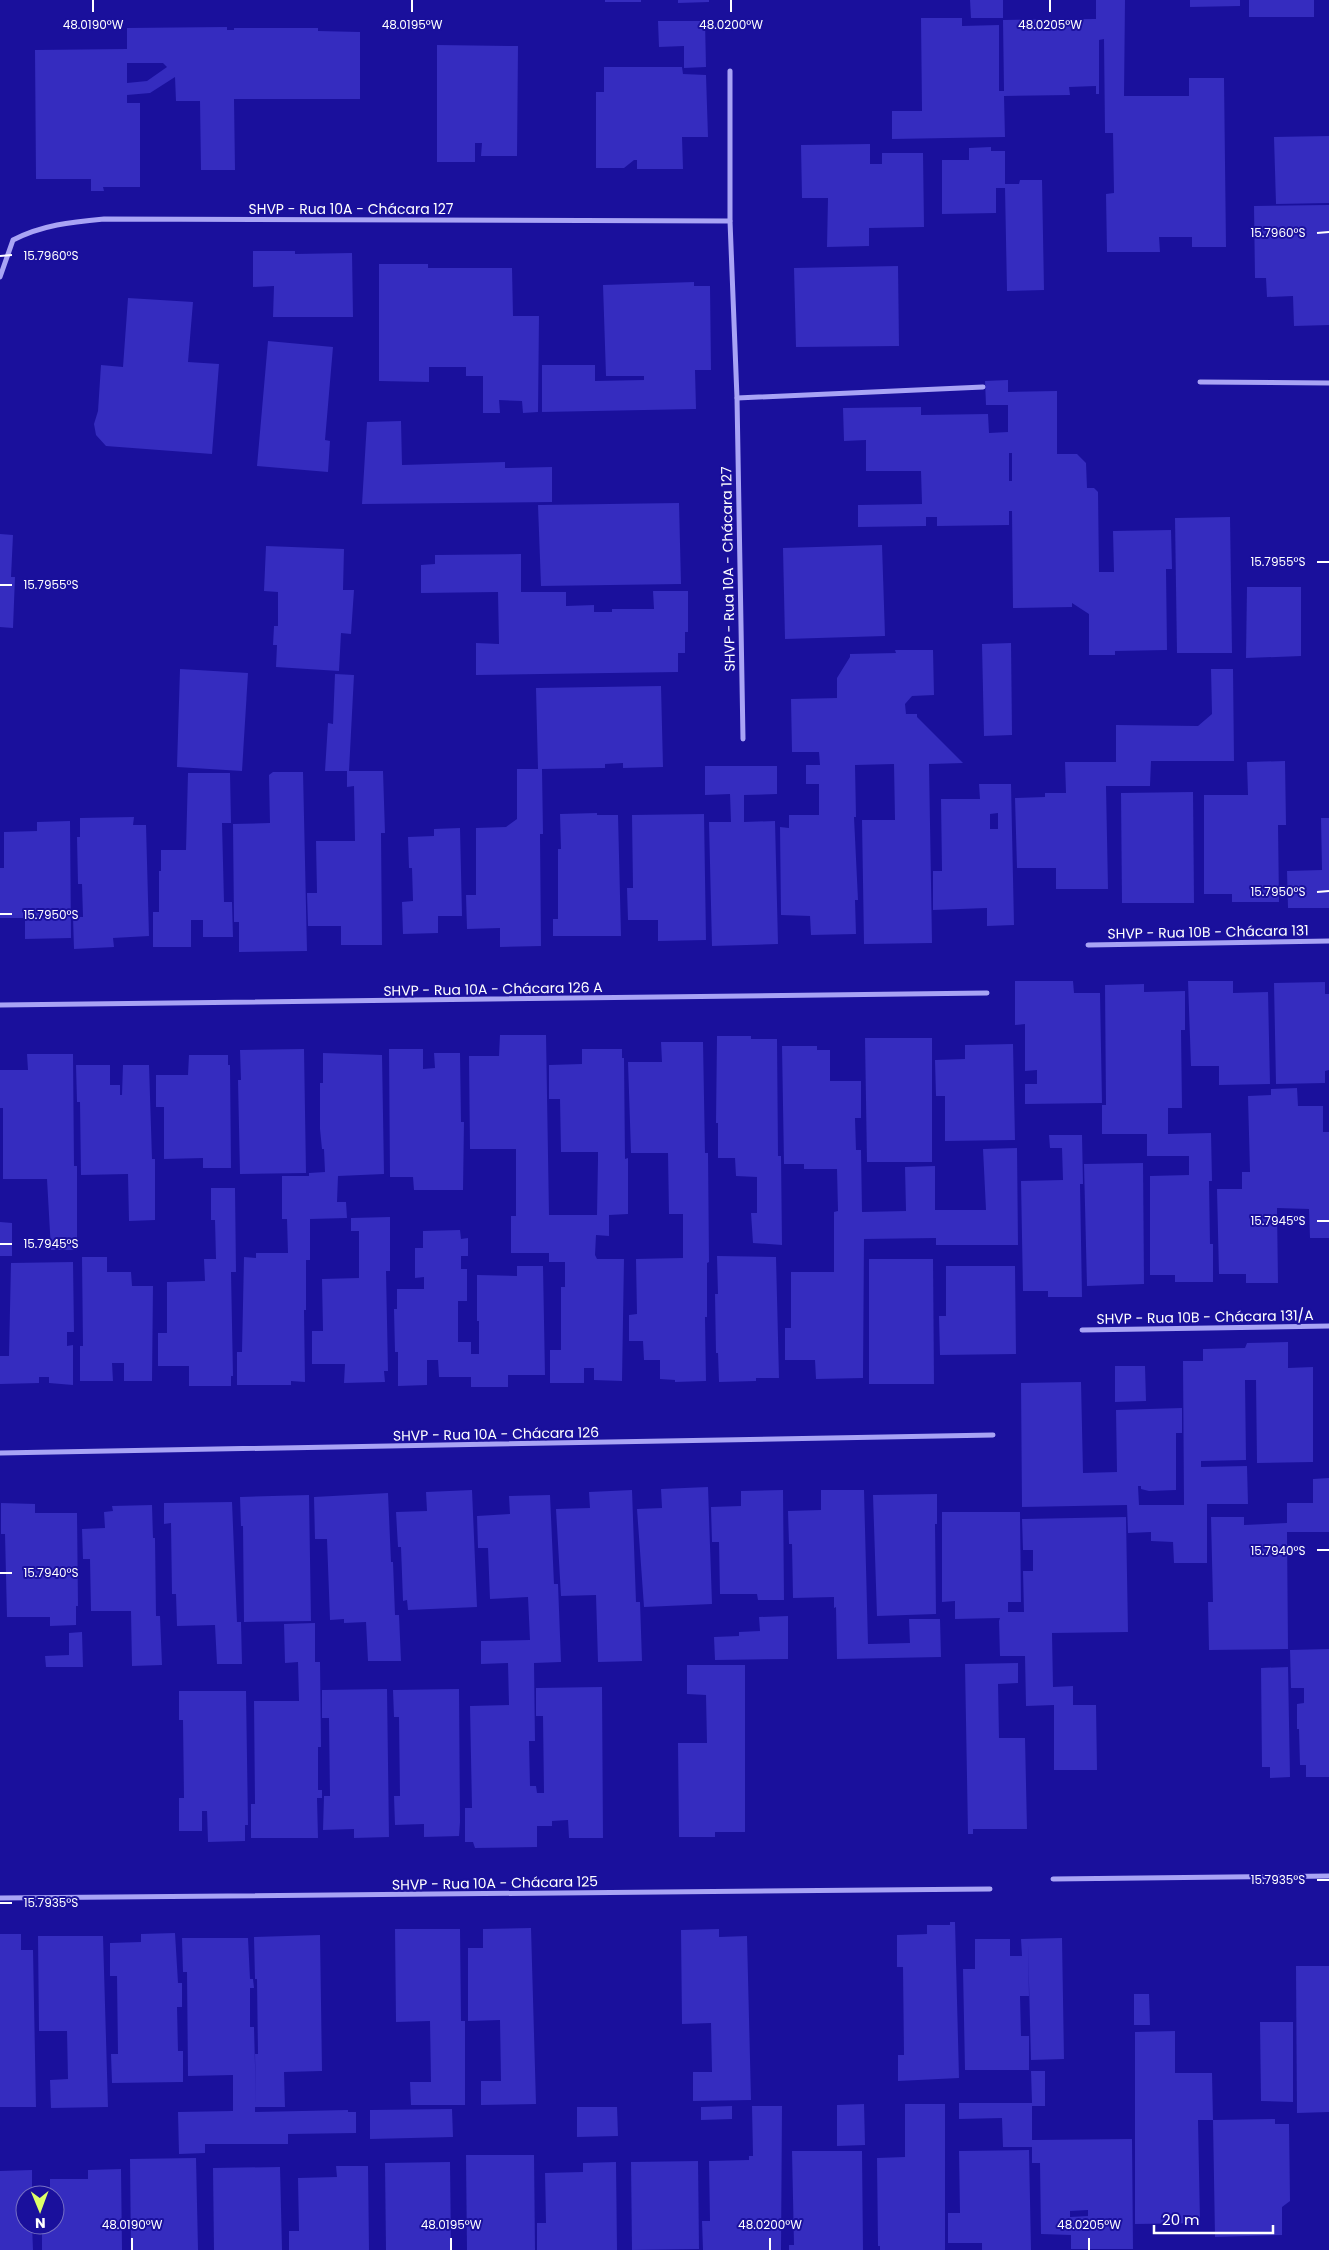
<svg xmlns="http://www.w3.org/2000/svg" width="1329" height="2250" font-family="Poppins,sans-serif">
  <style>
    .building { fill: #352cbf; fill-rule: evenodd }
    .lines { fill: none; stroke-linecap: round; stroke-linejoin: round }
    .minor { stroke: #a9a4f5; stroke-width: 5 }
    .ticks { fill: none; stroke: #fff; stroke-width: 2 }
    .labels { text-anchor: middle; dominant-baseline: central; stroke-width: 4; stroke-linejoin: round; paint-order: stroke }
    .street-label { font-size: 14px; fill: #fff; stroke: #1a109c }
    .ticks-label { font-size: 12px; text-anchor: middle; fill: #fff; stroke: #1a109c; stroke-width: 4; stroke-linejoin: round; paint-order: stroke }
  </style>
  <rect width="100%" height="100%" fill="#1a109c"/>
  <g class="building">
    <rect x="605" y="0" width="36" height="2"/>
    <path d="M678,0H709V2L678,3Z"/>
    <path d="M970,0H1003V18H971Z"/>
    <path d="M1096,0H1125L1124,96H1189V78H1224L1226,247H1192V237H1159L1160,252H1107L1106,194L1114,193L1113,133H1105L1104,39L1099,40V94H1096V86L1069,87L1070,95L1004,96L1005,137L892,139V111H922L921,18H962V26L999,25V91H1004L1003,20L1096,19Z"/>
    <path d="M1190,0H1240V6L1190,7Z"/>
    <rect x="1249" y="0" width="65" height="17"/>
    <path d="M658,21H705L706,67L684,68V46L659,47Z"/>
    <path d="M227,27V30H234V28H318V31L360,32V99H234L235,170H201L200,101H176L175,77L150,93L127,95V103H140V187H103L104,191H91V179H36L35,50L127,49V28ZM127,63H163L167,67L147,81L127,83Z"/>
    <path d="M437,45L518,46L517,156H481L482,143H475V162H437Z"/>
    <path d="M604,67H682L683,74L706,75L708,137H682L683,169H637V160H634L624,168H596V92H604Z"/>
    <path d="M1329,136V203L1276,204L1274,137Z"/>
    <path d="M870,144V164H882V153H923L924,227L869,228V246L827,247L828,198H802L801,145Z"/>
    <path d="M991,147V151H1005V184H1019L1020,180H1042L1044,290L1007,291L1005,188H996V213L942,214V160H969V148Z"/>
    <path d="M1329,205V325L1294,326L1293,296L1267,297L1266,278H1255L1254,206Z"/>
    <path d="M253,251H295V254L352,253L353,317H273L274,286L253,287Z"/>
    <path d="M379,264H428V268H512L513,316H539L538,412L523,413L522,401L499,400L500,413H483V376H466V367H429V382L379,381Z"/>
    <path d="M898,266L899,346L796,347L794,268Z"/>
    <path d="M694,282V286H710L711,370H695L696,409L542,412V365H595V381L644,380V376H606L603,285Z"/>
    <path d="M128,298L193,302L188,362L219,364L212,454L106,446L96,435L94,424L98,411L101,365L123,367Z"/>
    <path d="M268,341L333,347L325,440L330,441L328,472L257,466Z"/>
    <path d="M1008,380V392L1057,391V454H1077L1086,463L1087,488H1094L1098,492L1099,572H1114L1113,531L1171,530L1172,569H1166L1167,650L1115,651V655H1089V614L1072,603V607L1013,608L1012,511H1009V525L937,526V517H926V526L858,527V505L922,504L921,471H866V440L844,441L843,408L921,407V415L988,414L989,433L1008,432V405H986L985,381ZM1009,453H1012V481H1009Z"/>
    <path d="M401,421L402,465L505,462V468L552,467V502L362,504L367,422Z"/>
    <path d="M679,503L681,584L541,586L538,505Z"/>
    <path d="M1230,517L1232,653H1177L1175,518Z"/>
    <path d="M0,534L13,535L11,577H15L13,628L0,627Z"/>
    <path d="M882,545L885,636L785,639L783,548Z"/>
    <path d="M266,546L344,549L343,590H354L351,634L341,633L339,671L276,667L277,645H273L274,626H278V592L264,591Z"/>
    <path d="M521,554V592H566V606L594,605V612H612V609H654L653,591H688V632H685V653H678V672L476,675V643L499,644L498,592L421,593V565L435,564V555Z"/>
    <path d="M1247,587H1301V656L1246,658Z"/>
    <path d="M1011,643L1012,735L984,736L982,644Z"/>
    <path d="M895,650H933L934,695L912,696L905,704L906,714H917V717L963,763L929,764L932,943L864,944L862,820H895L894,764L855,765L856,817H854L858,900H855L856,934L811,935L810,916L781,915L780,827L789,828V815H819V784H806V765H820L819,752H792L791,699L837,698V678L850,657V654L896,653Z"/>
    <path d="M180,669L248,673L242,771L177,767Z"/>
    <path d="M1211,669H1233L1234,761H1151L1150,786H1106L1108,889H1056V868H1017L1015,798L1045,797V793H1066L1065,762H1116V725L1198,726L1212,714Z"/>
    <path d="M335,674L354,675L349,771H383L385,833H381L382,945H341V926H308L307,893H317L316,841H355L354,786L347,787V771H325L328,723L333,724Z"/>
    <path d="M661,686L663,767L623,768V763L605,764V768L542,769L543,834H540L541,946L500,947V928L467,929L466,895H476V828L506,827L517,819V769H538L536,688Z"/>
    <path d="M1285,761L1286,825H1278L1279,902H1232V894H1204V795H1248L1247,762Z"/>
    <path d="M705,766H777V794L744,795V822L775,821L778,944L712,946L709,822H731L730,794L705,795Z"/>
    <path d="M273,772H303L307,951L239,952V922H234L233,824L270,823L269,775Z"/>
    <path d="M188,773H230L231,823H222L224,902H232L233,937H203V920H191V947H153V912H159V871H161V850H186Z"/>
    <path d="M979,784H1011L1014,925L987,926V908L933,910V871H942L941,799H980ZM998,813V829H990V814Z"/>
    <path d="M1193,792L1194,903H1122L1121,793Z"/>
    <path d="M597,813V815H618L621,936H553V919H558V849H561L560,814Z"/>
    <path d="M704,814L706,940L658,941V920H628L627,888H633L632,815Z"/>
    <path d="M134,817L133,825H146L149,936L113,938L114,947L74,949L73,917H83L82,884H78L77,837H80V818Z"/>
    <path d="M1321,818H1329V908H1288L1287,871L1322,870Z"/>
    <path d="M70,821L71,938L25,939V918H0V868H4V832L37,831V822Z"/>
    <path d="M460,828L462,916H438V933L403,934L402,902L413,901L412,868H409L408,837L434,836V829Z"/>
    <path d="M1015,981H1073L1074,993H1100L1102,1103L1025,1104V1084H1037V1070L1025,1071V1024L1015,1025Z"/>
    <path d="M1188,981H1233V993L1268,992L1270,1084L1219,1085V1066H1191Z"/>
    <path d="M1325,982V994H1329V1070L1325,1071V1083L1276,1084L1274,983Z"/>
    <path d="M1144,984V992L1185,991V1030H1181L1182,1108H1168V1134L1211,1133L1212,1181H1209L1210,1244H1213V1282H1175V1275H1150V1176L1189,1175V1156H1147V1134H1102V1105H1106L1105,985Z"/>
    <path d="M500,1035H546L549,1215H597L598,1160V1152H561L560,1099H549V1065L582,1064V1049H622V1058H624L625,1159L628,1158V1214L609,1215V1236L596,1235L595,1255L597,1259H624L622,1381L594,1380V1368H584V1383H550V1350H561V1287H565V1262H549V1253H511V1216H516V1149H470L469,1056H499Z"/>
    <path d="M717,1036H751V1039H777L778,1156H781L782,1245L753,1243L751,1213H757V1177L736,1176L735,1158H718V1123H716Z"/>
    <path d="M865,1038H932V1162H867Z"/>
    <path d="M661,1042H703L705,1153H708L709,1262L707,1263V1317H705L706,1381L675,1382V1380L660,1379V1360H644L643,1341H629V1315L637,1314L636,1259L683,1258V1214H669L668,1153H631L628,1062H662Z"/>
    <path d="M1013,1044L1015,1140L945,1141V1096H936L935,1060L965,1059V1045Z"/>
    <path d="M782,1046H817V1050H830V1081H861V1118H855L856,1150H861L862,1212L906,1211L905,1167L935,1166V1210H986L983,1149L1017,1148L1018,1245H936V1238L864,1239L863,1378L816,1379L815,1360H785V1328H791V1272H834V1212L838,1211L837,1169H804V1164H784Z"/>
    <path d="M304,1049L306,1173L240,1174L238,1080H241L240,1050Z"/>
    <path d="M389,1049H423V1069L435,1068L434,1053H460L461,1122H464L463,1190H414L413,1177H390Z"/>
    <path d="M323,1053L382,1055L384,1174L338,1176L337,1202H346L347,1218L310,1219V1260H306V1310H304L305,1382L291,1381V1385H237V1352H242L244,1257L256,1258V1253H288L287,1219H282V1176H309V1173L325,1172L324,1149H322L320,1129V1083H323Z"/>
    <path d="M27,1054H73L74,1166H77V1250H51L47,1179H3V1108H0V1070H28Z"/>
    <path d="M189,1055H228V1065H230L231,1168H203V1158L164,1159V1107H156V1075H188Z"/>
    <path d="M76,1065H110V1085H120V1095H122L123,1065H149L152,1159H155V1220L129,1221L128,1174L81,1175L80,1102H77Z"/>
    <path d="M1297,1088L1298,1106H1323V1132H1329V1238H1310L1309,1209L1277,1208L1278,1283H1246V1274H1219L1217,1189H1242V1172H1250L1248,1096L1271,1095V1089Z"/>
    <path d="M1049,1135H1082L1083,1184H1080L1082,1297H1048V1291H1023L1021,1181L1063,1180L1062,1148H1050Z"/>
    <path d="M1143,1163L1144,1284L1087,1286L1084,1164Z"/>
    <path d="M211,1188H235L236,1272H231L233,1376H231V1386H189V1366H158V1333H167V1282L205,1281L204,1259H216L215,1220H211Z"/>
    <path d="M390,1217V1271H386L388,1371H384L385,1382L344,1383L345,1364H312V1331H323L322,1279L359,1278V1231H351V1218Z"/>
    <path d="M0,1222L12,1223V1256H0Z"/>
    <path d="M460,1230L461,1239L468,1238V1256H461V1269H467V1301H458V1342H471V1354H479V1321H477V1275L517,1276V1266H543L545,1375H508V1387H471V1377H439L438,1360H427V1385L398,1386V1352H395L394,1309H397V1289H424V1277L415,1278V1248H423V1231Z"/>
    <path d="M717,1256L776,1257L779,1378H756V1381L719,1382L718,1353H716L715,1294H718Z"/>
    <path d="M82,1257H107V1272H131L132,1286H153L152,1381H124V1363H112L113,1381H80V1346H83Z"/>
    <path d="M869,1259H933L934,1384H869Z"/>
    <path d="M73,1262L74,1332H67V1346L73,1345V1385L49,1383V1377H39V1383L0,1384V1356H9L11,1263Z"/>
    <path d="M946,1266H1015L1016,1354L940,1355L939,1316H946Z"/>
    <path d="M1288,1342V1368L1313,1367V1462L1257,1463L1256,1380H1245L1246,1460L1201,1461V1467L1247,1466L1248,1504H1207V1563H1174L1173,1542L1151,1541V1532L1128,1533L1127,1505L1022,1507L1021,1383L1081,1382L1083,1473L1117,1472L1116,1410L1182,1408V1433H1176V1490L1149,1491L1141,1489V1486H1138L1139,1505H1184L1183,1361H1203V1349L1245,1348L1247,1343Z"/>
    <path d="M1115,1366H1145L1146,1401L1115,1402Z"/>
    <path d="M1329,1478V1532H1287L1288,1649L1209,1650L1208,1602H1213L1211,1517H1244V1525L1287,1523V1503H1313V1479Z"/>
    <path d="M708,1487L712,1604L644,1607L637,1509L662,1508L661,1489Z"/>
    <path d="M472,1490L477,1607L408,1610L407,1600L403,1601L401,1547H398L396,1512L427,1511L426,1492Z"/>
    <path d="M632,1490L636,1602H640L642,1661L598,1662L596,1595L561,1596L556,1509L590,1508L589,1492Z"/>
    <path d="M783,1490L784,1600H758L757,1594H720L719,1542H712L711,1507L741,1506V1491Z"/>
    <path d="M821,1490H864L868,1644L910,1643L909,1619H940L941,1657L837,1659L836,1607L834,1608V1597L793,1598L792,1544H789L788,1511L821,1510Z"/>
    <path d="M388,1493L391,1562H393L395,1615H399L401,1661H368L366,1622L344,1623V1619L330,1620L327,1539H315L314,1497Z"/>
    <path d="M937,1494V1524H935L936,1614L877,1616L873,1495Z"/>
    <path d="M309,1495L311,1621L244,1622L243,1526H241L240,1497Z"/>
    <path d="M550,1495L554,1584H558L561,1662L534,1663L535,1741H529L530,1786H536L537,1793H544L543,1716H536V1688L602,1687L603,1838H569L568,1820L552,1821V1826H537V1847L475,1848L473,1842H465V1808H472L470,1706L509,1705L508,1663L481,1664V1641L530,1640L528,1597L490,1599L488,1548H478L477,1516L510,1514L509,1496Z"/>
    <path d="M232,1502L237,1622H241L242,1664H217L215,1625L177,1626L176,1594H172L171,1523L164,1524V1503Z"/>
    <path d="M1,1503L35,1504V1513H77L78,1606H76V1625L50,1626V1617H7L5,1534H1Z"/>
    <path d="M152,1505L153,1538H155L156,1616H160L162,1665L132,1666L131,1611H91L90,1559H83L82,1529L105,1528L104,1512L113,1511L112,1506Z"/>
    <path d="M942,1512H1020L1021,1602H1008V1612H1024L1023,1571H1033V1550H1023L1022,1519L1126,1517L1128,1632L1052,1633L1053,1687L1073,1686V1705H1096L1097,1770H1054V1705L1026,1706L1025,1656H1000L999,1621L1000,1618L955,1619V1601L942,1602Z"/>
    <path d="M788,1616V1659L715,1660L714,1637L739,1636V1632L760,1631L759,1617Z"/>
    <path d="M315,1623V1662H320L321,1747H318V1790H322V1798H317L318,1838H251V1804H255L254,1701H299L298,1662L285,1663L284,1624Z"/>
    <path d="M82,1632L83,1667H46L45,1656L69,1655V1633Z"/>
    <path d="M1329,1649V1777H1306V1765H1300L1299,1729H1297V1704L1304,1703V1688H1291L1290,1650Z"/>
    <path d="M1018,1663V1683L998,1684L999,1738H1025L1027,1829H973V1834H968L965,1664Z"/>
    <path d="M687,1665H745V1832H715V1837H679L678,1743H707L706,1695L687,1694Z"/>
    <path d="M1288,1667L1290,1777L1270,1778V1767H1262L1261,1668Z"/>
    <path d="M387,1689L389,1837L354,1838V1829L323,1830L324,1796H330L329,1718H322V1690Z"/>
    <path d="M459,1689L460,1822L459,1836L424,1837V1824L395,1825L394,1796H400L399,1717H394L393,1690Z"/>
    <path d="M179,1691H246L248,1825H245V1841L208,1842L207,1811H202V1831H179V1798H184L183,1720H179Z"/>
    <path d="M950,1922H955L959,2078L898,2081V2055H904L903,1967H897V1935L927,1934V1925H950Z"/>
    <path d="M531,1928L536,2104L481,2105V2081H501L500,2020L468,2021V1948H483V1929Z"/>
    <path d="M395,1929H460L461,2021H465V2105H411L410,2082H431L430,2021L396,2022Z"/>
    <path d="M719,1929V1937L747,1936L751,2100L693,2101V2072H712L711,2023L682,2024L681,1930Z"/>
    <path d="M175,1933L178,1983H182V2007H177L178,2051H183V2082L112,2083L111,2054H118L117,1976H110V1943L141,1942V1934Z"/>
    <path d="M0,1934H21V1950H33L36,2107H0Z"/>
    <path d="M320,1935L322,2071L284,2072L285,2107H255V2112L348,2110V2112H356V2133L288,2134V2144H205V2153L179,2154L178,2112L233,2111V2075L188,2076L187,1972H183L182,1938H248L250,1979H253L254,1988H250V2027H254L256,2103L255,2054H258L257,1979H255L254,1937Z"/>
    <path d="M38,1936H103L108,2107L51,2108L50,2080L68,2079L67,2031H39Z"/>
    <path d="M1062,1938L1064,2059L1031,2060L1028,1944L1029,1996H1020L1021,2036H1029V2070H965L963,1969H975V1939H1010V1956H1022L1021,1939Z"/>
    <path d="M1296,1966H1329V2112L1297,2113Z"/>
    <path d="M1134,1994H1149L1150,2025H1134Z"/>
    <path d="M1260,2022H1293V2102L1261,2101Z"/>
    <path d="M1175,2031V2073H1212L1213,2120L1275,2119V2124H1289L1290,2201L1282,2207V2235L1215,2237L1213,2120H1198L1200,2223L1135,2224V2032Z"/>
    <path d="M1031,2071H1045V2106H1032V2140L1132,2139L1133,2249H1071V2235L1041,2234L1040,2163H1032V2147H1003L1002,2118L959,2119V2103H1032ZM1088,2210V2216L1070,2217V2211Z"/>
    <path d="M864,2104L865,2145L837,2146V2105Z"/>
    <path d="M905,2104H945V2250H880V2246H878L877,2158L905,2157Z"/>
    <path d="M732,2106V2119L701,2120V2107Z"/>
    <path d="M752,2106H782L781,2250H703L702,2221H710L709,2161L749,2160V2156H753Z"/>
    <path d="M577,2107H617L618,2136L577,2137Z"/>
    <path d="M452,2109L453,2137L370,2139V2110Z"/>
    <path d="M1029,2150L1031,2250H982V2243H948V2213H960L959,2151Z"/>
    <path d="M792,2151H862L863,2250H789V2245H794Z"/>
    <path d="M466,2155H534L535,2250H467Z"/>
    <path d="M196,2158L198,2250H131L130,2159Z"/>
    <path d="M698,2161L699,2249L632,2250L631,2162Z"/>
    <path d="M450,2162L451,2250H386L385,2163Z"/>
    <path d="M616,2162L617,2250H537V2223H546L545,2173L583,2172V2163Z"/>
    <path d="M336,2166H368L369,2250H289V2231H299L298,2178L337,2177Z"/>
    <path d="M280,2167L282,2250H214L213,2168Z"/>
    <path d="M121,2169L122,2250H42V2230H50V2225H55V2195H50V2179H88V2170Z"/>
    <path d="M32,2170V2195H25V2225H32L33,2250H0V2171Z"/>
  </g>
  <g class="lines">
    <g class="minor">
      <path d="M730,71V221L737,398L743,739"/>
      <path d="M0,277L13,240C42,225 71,222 104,219L730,221"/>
      <path d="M1200,382L1329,383"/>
      <path d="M737,398L983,387"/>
      <path d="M1088,945L1329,941"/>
      <path d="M0,1005L987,993"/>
      <path d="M1082,1330L1329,1326"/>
      <path d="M0,1453L993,1435"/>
      <path d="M1053,1879L1329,1876"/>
      <path d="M0,1898L990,1889"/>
    </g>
  </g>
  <path class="ticks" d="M93,0V12M412,0V12M731,0V12M1050,0V12M1317,233L1329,232M0,256L12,255M1317,562H1329M0,585H12M1317,892L1329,891M0,914H12M1317,1221H1329M0,1244H12M1317,1550H1329M0,1573H12M1317,1880H1329M0,1903H12M132,2238V2250M451,2238V2250M770,2238V2250M1089,2238V2250"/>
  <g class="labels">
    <g class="street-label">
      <text x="351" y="209">SHVP - Rua 10A - Chácara 127</text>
      <text transform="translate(728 569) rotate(-91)">SHVP - Rua 10A - Chácara 127</text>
      <text transform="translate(1208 932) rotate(-1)">SHVP - Rua 10B - Chácara 131</text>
      <text transform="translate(493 989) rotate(-1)">SHVP - Rua 10A - Chácara 126 A</text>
      <text transform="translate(1205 1317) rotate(-1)">SHVP - Rua 10B - Chácara 131/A</text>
      <text transform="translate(496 1434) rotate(-1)">SHVP - Rua 10A - Chácara 126</text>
      <text transform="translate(495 1883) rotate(-1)">SHVP - Rua 10A - Chácara 125</text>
    </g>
  </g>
  <g class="ticks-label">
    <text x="93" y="29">48.0190°W</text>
    <text x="412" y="29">48.0195°W</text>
    <text x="731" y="29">48.0200°W</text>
    <text x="1050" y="29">48.0205°W</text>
    <text x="1278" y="237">15.7960°S</text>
    <text x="51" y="260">15.7960°S</text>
    <text x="1278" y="566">15.7955°S</text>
    <text x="51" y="589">15.7955°S</text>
    <text x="1278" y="896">15.7950°S</text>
    <text x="51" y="919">15.7950°S</text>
    <text x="1278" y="1225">15.7945°S</text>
    <text x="51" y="1248">15.7945°S</text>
    <text x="1278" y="1555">15.7940°S</text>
    <text x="51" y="1577">15.7940°S</text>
    <text x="1278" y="1884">15.7935°S</text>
    <text x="51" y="1907">15.7935°S</text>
    <text x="132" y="2229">48.0190°W</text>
    <text x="451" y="2229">48.0195°W</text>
    <text x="770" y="2229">48.0200°W</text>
    <text x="1089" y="2229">48.0205°W</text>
  </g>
  <g transform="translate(40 2210) rotate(179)"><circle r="24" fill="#1a109c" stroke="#7670c4"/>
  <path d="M0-4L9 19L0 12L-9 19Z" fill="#deff68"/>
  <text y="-8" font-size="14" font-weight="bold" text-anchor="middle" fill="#ffffff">N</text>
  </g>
  <path d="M1154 2225v8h119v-8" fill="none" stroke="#ffffff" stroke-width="2.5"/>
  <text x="1162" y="2225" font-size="15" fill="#ffffff" stroke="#1a109c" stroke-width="4" paint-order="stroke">20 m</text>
</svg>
